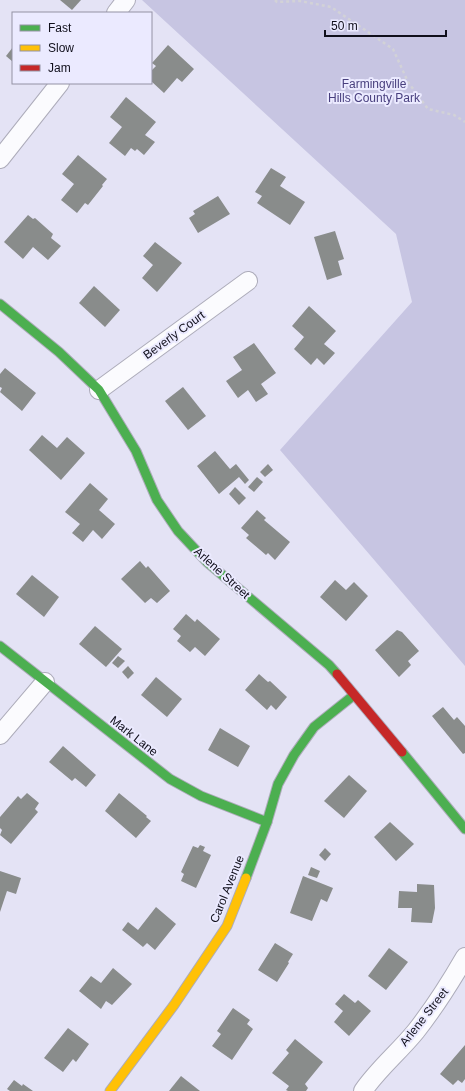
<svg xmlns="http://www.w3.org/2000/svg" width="465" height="1091" font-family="Arial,sans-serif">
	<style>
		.green { fill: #c7c5e2 }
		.building { fill: #898c8b }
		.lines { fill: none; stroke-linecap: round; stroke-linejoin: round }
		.street-casing { stroke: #adacba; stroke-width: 20 }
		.fast-casing { stroke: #adacba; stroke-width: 11 }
		.slow-casing { stroke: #adacba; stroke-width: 11 }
		.jam-casing { stroke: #adacba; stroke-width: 11 }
		.path { stroke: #d2d2d7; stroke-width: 2.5; stroke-dasharray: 3 3; stroke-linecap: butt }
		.street { stroke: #fbfbfe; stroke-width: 18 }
		.fast { stroke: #4caf50; stroke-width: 9 }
		.slow { stroke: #ffc107; stroke-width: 9 }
		.jam { stroke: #c62828; stroke-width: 9 }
		.labels { text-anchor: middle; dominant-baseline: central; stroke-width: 4; stroke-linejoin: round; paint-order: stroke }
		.park-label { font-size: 12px; fill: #483f7e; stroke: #ebeaff }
		.street-label { font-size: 12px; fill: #100f1b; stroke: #ebeaff }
	</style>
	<rect width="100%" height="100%" fill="#e4e3f5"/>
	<polygon class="green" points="142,0 465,0 465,666 280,450 412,302 396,234"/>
	<g class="building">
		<polygon points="60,0 81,0 72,10"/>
		<polygon points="168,45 194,69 182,82 177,78 164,93 151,81 151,71 156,66 152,63"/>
		<polygon points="13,47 13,62 6,56"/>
		<polygon points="126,97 156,122 145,135 155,142 144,155 137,149 135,151 131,148 125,156 109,143 122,127 110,117"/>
		<polygon points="78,155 107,179 102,185 103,186 88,205 85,203 77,213 61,200 74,184 62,174"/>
		<polygon points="271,168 286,177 280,186 305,202 290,225 257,203 262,196 255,192"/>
		<polygon points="218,196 230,214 198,233 189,218 195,214 193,211"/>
		<polygon points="28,215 33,219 35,218 53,234 51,238 61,246 48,260 33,247 23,259 4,242"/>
		<polygon points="335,231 344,259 338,261 342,275 327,280 314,237"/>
		<polygon points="155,242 182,263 157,292 142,278 153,265 143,256"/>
		<polygon points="94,286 120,310 105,327 79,303"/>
		<polygon points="309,306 336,331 324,344 335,353 324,365 317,358 311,365 294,349 304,337 292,326"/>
		<polygon points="254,343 276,373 261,384 268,394 256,402 248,390 238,398 226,381 242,370 233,357"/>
		<polygon points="5,368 36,393 22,411 0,392 2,388 0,387 0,374"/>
		<polygon points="183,387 206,416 188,430 165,401"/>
		<polygon points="42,435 57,448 67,437 85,453 61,480 29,450"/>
		<polygon points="215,451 230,469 236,464 249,480 245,484 239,477 219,494 197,466"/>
		<polygon points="268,464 273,470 265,477 260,472"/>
		<polygon points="257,477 263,482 254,492 248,487"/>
		<polygon points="90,483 108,499 99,510 115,524 102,539 93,530 83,542 72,533 80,524 65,512"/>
		<polygon points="235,487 246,498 239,505 229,494"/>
		<polygon points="257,510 266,518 264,520 290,542 275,560 268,553 266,555 246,538 249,535 241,528"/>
		<polygon points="140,561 146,568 148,566 170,591 157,603 151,598 145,603 121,579"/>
		<polygon points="32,575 59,597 44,617 16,594"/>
		<polygon points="335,580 346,590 354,582 368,596 346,621 320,597"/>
		<polygon points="186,614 195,622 197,619 220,639 205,656 195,647 190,652 177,641 181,636 173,629"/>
		<polygon points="95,626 122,649 106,667 79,644"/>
		<polygon points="397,630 402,632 419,651 408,661 411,665 399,677 375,650"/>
		<polygon points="118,656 125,661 118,668 112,663"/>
		<polygon points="128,666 134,673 128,679 122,672"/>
		<polygon points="259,674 268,682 270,681 287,697 276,710 271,705 267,710 245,690"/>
		<polygon points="156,677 182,699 167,717 141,695"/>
		<polygon points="443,707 454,720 457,717 465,726 465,753 463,754 432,716"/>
		<polygon points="220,728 250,746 238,767 208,750"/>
		<polygon points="63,746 96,775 86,787 75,778 72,781 49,762"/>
		<polygon points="349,775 367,791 344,818 324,801"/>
		<polygon points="27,793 39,803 35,809 38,812 11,844 0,835 2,830 0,828 0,817 18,796 21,799"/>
		<polygon points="119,793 147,816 146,817 151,821 136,838 105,811"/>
		<polygon points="390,822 414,844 396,861 374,837"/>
		<polygon points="200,845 205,847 203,851 211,855 196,888 181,881 184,874 181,872 193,846 198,848"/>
		<polygon points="325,848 331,854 325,861 319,855"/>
		<polygon points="311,867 320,871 317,878 308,875"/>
		<polygon points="0,871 21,878 16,894 7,891 0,912"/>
		<polygon points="303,876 333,888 327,902 321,899 312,921 290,913"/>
		<polygon points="417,884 434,885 435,908 432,923 411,922 412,908 398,908 399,891 417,892"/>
		<polygon points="156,907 176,924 155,950 147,943 143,947 122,930 128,922 138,930"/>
		<polygon points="275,943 293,954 288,962 289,963 277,982 258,970"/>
		<polygon points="389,948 408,962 386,990 368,976"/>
		<polygon points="113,968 132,984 112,1005 106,1001 101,1009 79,991 91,976 101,983"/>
		<polygon points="344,994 355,1003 358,1000 371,1011 349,1036 334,1022 343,1011 335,1004"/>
		<polygon points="233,1008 250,1020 247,1024 253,1029 232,1060 212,1046 221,1034 217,1031"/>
		<polygon points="68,1028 89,1044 76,1062 73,1059 63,1072 44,1058"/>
		<polygon points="295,1039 323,1062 305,1084 308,1088 306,1091 288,1091 286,1090 289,1086 272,1073 289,1053 286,1050"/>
		<polygon points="465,1045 465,1079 462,1083 458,1080 453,1085 440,1074"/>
		<polygon points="181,1076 200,1091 169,1091"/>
		<polygon points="14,1080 22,1086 23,1084 33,1091 10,1091 7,1089"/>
	</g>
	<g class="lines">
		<g class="street-casing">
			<g id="street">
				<polyline points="116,13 126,0"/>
				<polyline points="0,159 60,83"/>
				<polyline points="99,390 248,281"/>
				<polyline points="0,735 45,682"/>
				<path d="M363,1091C378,1069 399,1052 416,1031C434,1008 450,983 465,957"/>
			</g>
		</g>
		<g class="fast-casing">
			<g id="fast">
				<polyline points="0,304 59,352 99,390 136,451 157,500 178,531 207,562 329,665 337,674"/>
				<polyline points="0,646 170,779 201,796 267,822"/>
				<polyline points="402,752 465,829"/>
				<polyline points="246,878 267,822 278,784 294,755 314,727 354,695"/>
			</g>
		</g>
		<g class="slow-casing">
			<polyline id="slow" points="110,1091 174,1005 227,926 246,878"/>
		</g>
		<g class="jam-casing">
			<polyline id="jam" points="337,674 402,752"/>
		</g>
		<polyline class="path" points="275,0 277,2 300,1 331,7 393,49 408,82 428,109 454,115 465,122"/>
		<use href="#street" class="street"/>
		<use href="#fast" class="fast"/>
		<use href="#slow" class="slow"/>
		<use href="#jam" class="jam"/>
	</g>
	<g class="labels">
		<g class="park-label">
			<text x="374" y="84">Farmingville<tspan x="374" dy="14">Hills County Park</tspan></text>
		</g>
		<g class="street-label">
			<text transform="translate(174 335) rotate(-36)">Beverly Court</text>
			<text transform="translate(222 573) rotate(42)">Arlene Street</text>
			<text transform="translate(134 736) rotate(38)">Mark Lane</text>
			<text transform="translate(227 889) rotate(-68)">Carol Avenue</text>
			<text transform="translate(424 1017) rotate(-52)">Arlene Street</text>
		</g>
	</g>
	<rect x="12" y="12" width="140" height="72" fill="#ebeaff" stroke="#9392a4"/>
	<rect x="20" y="25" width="20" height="6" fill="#4caf50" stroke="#9392a4"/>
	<text x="48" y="32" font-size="12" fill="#100f1b">Fast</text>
	<rect x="20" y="45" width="20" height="6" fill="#ffc107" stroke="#9392a4"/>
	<text x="48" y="52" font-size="12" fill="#100f1b">Slow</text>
	<rect x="20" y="65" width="20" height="6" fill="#c62828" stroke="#9392a4"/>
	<text x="48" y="72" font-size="12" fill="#100f1b">Jam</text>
	<path d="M325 30v6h121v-6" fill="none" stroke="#100f1b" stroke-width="2"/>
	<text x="331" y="30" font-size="12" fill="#100f1b" stroke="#ebeaff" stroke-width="3" paint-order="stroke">50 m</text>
</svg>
